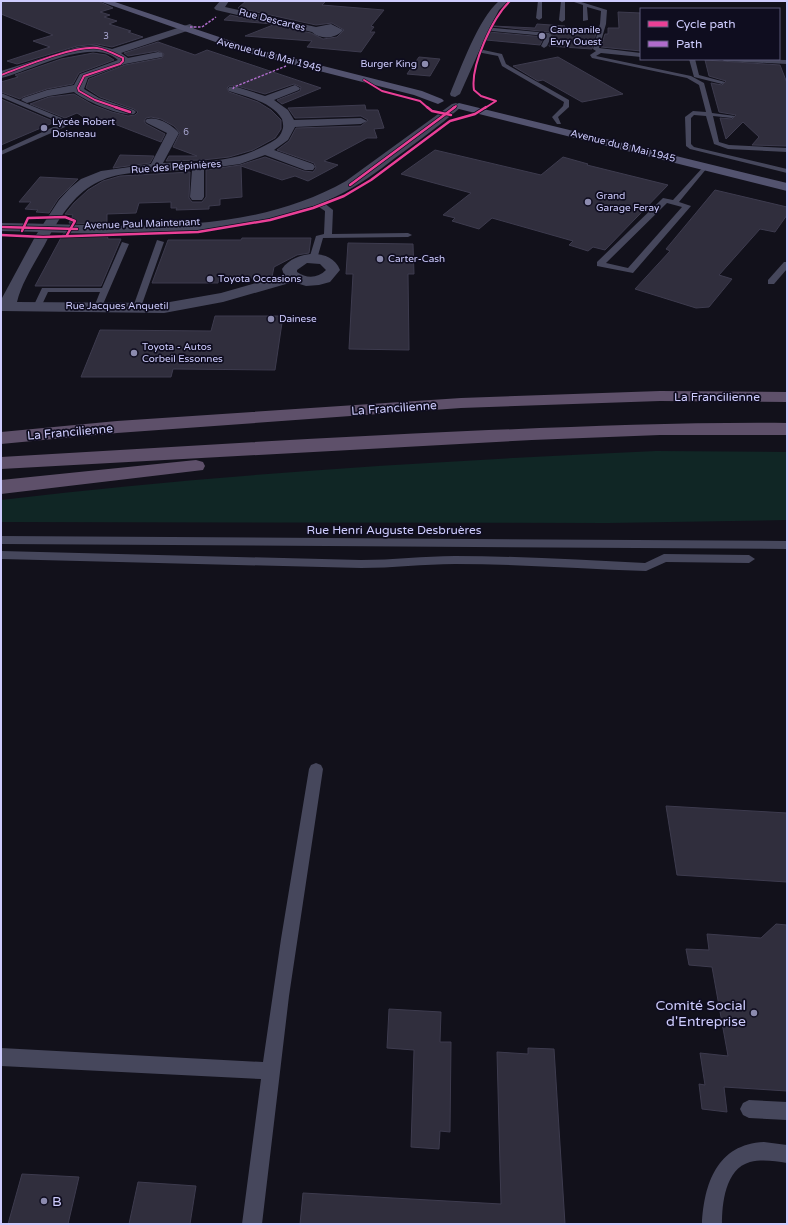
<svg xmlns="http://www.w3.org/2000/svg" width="788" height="1225" font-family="'Varela Round',sans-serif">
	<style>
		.green { fill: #102625 }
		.building { fill: #302e3d; stroke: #3d3b4e }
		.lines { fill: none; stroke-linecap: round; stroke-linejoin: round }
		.service { fill: #46475c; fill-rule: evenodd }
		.minor { fill: #46475c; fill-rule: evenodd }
		.tertiary { fill: #46475c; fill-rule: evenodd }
		.secondary { fill: #53536f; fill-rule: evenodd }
		.trunk { fill: #5e506a; fill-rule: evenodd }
		.quiet { stroke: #b06ccc; stroke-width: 1.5; stroke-dasharray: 2.5 1.5; stroke-linecap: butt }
		.cycleway-far1-casing { stroke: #0f0d1f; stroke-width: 3 }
		.cycleway-casing { stroke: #0f0d1f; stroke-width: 4 }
		.cycleway-far1 { stroke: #ea4096; stroke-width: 2 }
		.cycleway { stroke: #ea4096; stroke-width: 2.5 }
		.poi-dot { fill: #8c8baf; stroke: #0f0d1f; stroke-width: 1.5 }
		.labels { text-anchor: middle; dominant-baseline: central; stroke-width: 3.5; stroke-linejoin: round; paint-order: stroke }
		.far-number-label { font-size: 9px; fill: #a6a4ce }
		.far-street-label { font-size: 10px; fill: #ceccfe; stroke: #0f0d1f }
		.far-poi-label { font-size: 10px; fill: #ceccfe; stroke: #0f0d1f; text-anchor: start }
		.street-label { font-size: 12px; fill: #ceccfe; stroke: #0f0d1f }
		.near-poi-label { font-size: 14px; fill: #ceccfe; stroke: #0f0d1f; text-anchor: end }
	</style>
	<rect width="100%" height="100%" fill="#12111b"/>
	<path class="green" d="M656,451L787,452V520L608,523L1,522V500C219,474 437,461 656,451Z"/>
	<g class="building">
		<polygon points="1,1 98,1 113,8 100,12 110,15 104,17 117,21 109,24 131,31 128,32 143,37 112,47 97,44 77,46 17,64 7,61 50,47 33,41 53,35 1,14"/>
		<polygon points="246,1 326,1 322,5 384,10 371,26 374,27 370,32 375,32 361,52 307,47 312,41 245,36 273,25 311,33 323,39 337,37 344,30 332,23 316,25 238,8"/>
		<polygon points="618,12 641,13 641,51 601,47 605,34 608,34 608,28 619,28"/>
		<polygon points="230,15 273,24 224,20"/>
		<polygon points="537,24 565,26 564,30 596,33 592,49 549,46 553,35 549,32 492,26 535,28"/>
		<polygon points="489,32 544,37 540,45 486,40"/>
		<polygon points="158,42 195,55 207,50 321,88 282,104 277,100 300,91 301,87 294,84 265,94 237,86 229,86 227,88 229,92 258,102 271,110 281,120 281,129 275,138 253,150 229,157 203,160 166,161 169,156 197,156 173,147 180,133 174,126 161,119 151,117 146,118 144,121 146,124 165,134 161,142 99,118 95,120 87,117 85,118 77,113 65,118 30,104 49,97 74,94 93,105 112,112 128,116 135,115 138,112 134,109 100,97 86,88 89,79 125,65 162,58 164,54 158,51 128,56 124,53"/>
		<polygon points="93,53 106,55 114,60 79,73 73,84 47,89 23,97 20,99 1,92 1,82 18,77 15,75 61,59"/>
		<polygon points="419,57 440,59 430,76 407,74"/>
		<polygon points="558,57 623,94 582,102 543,80 538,81 513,66"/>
		<polygon points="705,60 780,65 787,83 787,146 752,145 759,137 743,122 726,139 720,118 732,119 736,115 719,112 711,83 722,85 726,81 709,76"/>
		<polygon points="1,99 55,122 1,145"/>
		<polygon points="365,105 366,110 378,110 384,128 374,129 377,138 367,138 324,161 338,165 308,181 295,176 282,180 241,166 242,197 220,199 220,205 209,206 209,209 176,210 177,208 171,208 171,202 139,203 136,213 107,214 107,224 69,223 73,215 65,214 74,203 88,190 103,181 120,176 190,172 189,198 192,202 202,202 206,197 206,170 240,165 265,157 304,171 313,172 316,168 314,163 277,150 289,141 296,128 361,126 368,120 361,116 295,118 288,108"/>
		<polygon points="435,150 541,175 563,157 588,164 587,165 668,185 605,250 593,247 588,251 569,245 573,241 492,218 479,229 452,221 455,218 443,215 471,193 401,174"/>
		<polygon points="120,155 154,156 150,163 113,168"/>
		<polygon points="40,177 78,179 58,199 49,213 36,212 38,210 25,209 31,202 19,202"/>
		<polygon points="715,190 787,207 787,215 775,232 760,229 719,275 732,279 709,307 696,308 635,289 670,251 666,249"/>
		<polygon points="63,234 107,235 108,239 121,239 101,286 35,286"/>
		<polygon points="242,238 311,238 309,253 297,255 274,267 272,277 268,278 219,278 218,283 152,283 168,240 241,240"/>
		<polygon points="348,243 413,244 414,274 408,274 409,350 349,349 353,274 346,274"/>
		<polygon points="215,316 283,316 275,370 173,369 171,377 81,377 100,330 211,331"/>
		<polygon points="666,806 787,813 787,882 677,875"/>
		<polygon points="776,924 787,925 787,1091 724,1087 727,1112 702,1109 699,1084 705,1085 700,1053 728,1056 712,967 689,965 686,949 709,950 707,934 761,938"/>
		<polygon points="389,1009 441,1012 440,1042 451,1042 450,1132 440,1131 439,1149 411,1147 414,1050 387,1048"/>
		<polygon points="528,1048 554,1049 565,1224 300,1224 303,1193 501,1204 497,1052 528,1054"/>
		<polygon points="22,1174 79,1177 68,1224 8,1224"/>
		<polygon points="138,1182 196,1186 190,1224 129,1224"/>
	</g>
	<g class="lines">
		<g class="service">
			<polygon points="538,1 542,1 542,18 539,20 536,18"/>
			<polygon points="561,1 565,1 565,20 562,22 559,20"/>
			<polygon points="571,1 578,1 607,10 606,24 599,48 641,53 641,57 601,53 596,56 691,76 704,83 712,113 735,116 732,118 713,116 719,142 729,145 787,148 787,152 728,149 714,144 706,116 694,115 691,118 691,144 694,147 787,169 787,173 690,149 686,146 685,117 693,111 706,112 699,85 687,78 592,58 590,55 596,51 593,49 600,24 601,11 587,7 588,20 583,21 583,5"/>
			<polygon points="484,27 549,33 552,35 547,46 544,48 541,46 546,36 482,30"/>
			<polygon points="474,48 502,54 506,64 569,100 569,107 558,117 561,124 557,124 552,117 563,106 564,102 502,66 498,56 472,51"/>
			<polygon points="689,59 695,59 699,75 725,82 722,84 694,77"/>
			<polygon points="721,59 787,60 787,64 724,61"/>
			<polygon points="1,93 64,119 68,123 65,127 1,155 1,151 62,123 1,97"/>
			<path d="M705,165L708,167L707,168L679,202L691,206L633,273L597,266V262L663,198L673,200ZM667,203L682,207L628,268L606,263Z"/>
			<polygon points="313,199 319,199 333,210 332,234 408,233 412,235 408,237 323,238 317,259 310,261 309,259 316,236 324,234 325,211 313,203"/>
			<polygon points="157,240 164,242 141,307 137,310 134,309 133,307"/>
			<polygon points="122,242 129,244 101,309 98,310 94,307 100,292 48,292 40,309 34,309 33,307 42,288 102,288"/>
			<polygon points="784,262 787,262 787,269 774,284 768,284 768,280"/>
			<polygon points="1,536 787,541 787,549 1,544"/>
			<path d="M1,551L361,560C393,560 424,556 455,556C518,556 582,560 645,563L664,554L749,555L755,559L749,563L666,562L646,571C583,569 518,564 455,564C423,564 393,568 361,568L1,559Z"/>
			<polygon points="316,763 321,765 323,769 289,996 262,1224 242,1224 261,1079 1,1066 1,1048 263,1062 281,939 309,769 311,765"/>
			<polygon points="749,1100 787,1102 787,1120 749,1118 743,1115 740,1109 743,1103"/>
			<path d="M764,1142L787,1145V1163C775,1161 762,1159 750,1162C725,1169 722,1204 722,1224H702C704,1184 717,1144 764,1142Z"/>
		</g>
		<g class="minor">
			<path d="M220,1H229L225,7L316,27L331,24L343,30C336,39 320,40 312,32L216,10L214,8Z"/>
			<path d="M190,24L195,27L193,29L121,53L128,58L158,52L162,53L163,55L162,57L125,64L88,78L84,89L99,98L134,110L136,112L134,114C122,117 83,100 74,92L49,96L27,103L21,100L23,98L47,90L74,85L80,74L118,60C92,36 31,71 1,78V71L77,47L97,45L112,49Z"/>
			<path d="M295,85L300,88L299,90L274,100L288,110L294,120L361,118L367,121L361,124L295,127L288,140L274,150L313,164L315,167L313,170H305L265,155L240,164L204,169V197L202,200H192L190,197L192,170C110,173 85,168 44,246C35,262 21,284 17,302L164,303L221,293L284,275L282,269C294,251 331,247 340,270L330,282L319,285L306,286L293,282L223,302L164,313L1,311L2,298L36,235L59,200L70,188L81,179L101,171L151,164L167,133L147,123L145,121L147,119C157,116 173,125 179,133L163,163C199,162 234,163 266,145C272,142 280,138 282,131C284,127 283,123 282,119C272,102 247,97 229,91L228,89L229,87H237L265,96ZM307,263L320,264L326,270C318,278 307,279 297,272V270Z"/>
		</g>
		<g class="tertiary">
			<path d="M499,1H508L499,10L489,29L460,94L455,97L451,96L450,94C461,68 478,19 499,1Z"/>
			<path d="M456,103L462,106L460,108C439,126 417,142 395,158C377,172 358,186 337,196C233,246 113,233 1,231V223C115,224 242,240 346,181L452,104Z"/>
		</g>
		<g class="secondary">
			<polygon points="99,1 112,1 252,48 422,91 442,99 444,101 438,104 414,95 244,52"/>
			<polygon points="459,103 787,183 787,191 455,108 453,106"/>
		</g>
		<g class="trunk">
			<polygon points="660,391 787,392 787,402 660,401 461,408 117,433 1,444 1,432 117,421 461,398"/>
			<path d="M787,423V435H660L532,440L1,469V457C156,448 312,438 467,431C574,427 680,422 787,423Z"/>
			<polygon points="196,460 203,462 205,466 203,470 1,494 1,480"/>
		</g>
		<g class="quiet">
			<polyline points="190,27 202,27 216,17"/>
			<polyline points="233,89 234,87 286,66"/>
		</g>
		<g class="cycleway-far1-casing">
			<g id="cycleway-far1">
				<path d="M1,75C25,66 72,46 97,48C106,49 115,54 123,58V61L120,64L84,76L78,88L79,91L95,100L118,108"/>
				<polyline points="364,80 382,91 420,101 428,108"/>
				<polyline points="453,108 456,106"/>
				<path d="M485,108L496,101L481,96L474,90C470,66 493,17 510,1"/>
			</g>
		</g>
		<g class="cycleway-casing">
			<g id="cycleway">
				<polyline points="115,107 130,112"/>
				<polyline points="427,107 432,111 451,115"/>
				<polyline points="350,185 455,107"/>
				<polyline points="1,227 77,229"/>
				<polyline points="22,231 28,218 65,217 75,221 67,235"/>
				<polyline points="1,235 43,237 198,232 270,220 313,208 344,196 371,180 450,121 475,114 486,107"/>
			</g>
		</g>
		<use href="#cycleway-far1" class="cycleway-far1"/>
		<use href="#cycleway" class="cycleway"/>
	</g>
	<g class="poi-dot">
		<circle cx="542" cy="36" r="4"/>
		<circle cx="425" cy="64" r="4"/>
		<circle cx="44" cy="128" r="4"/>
		<circle cx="588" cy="202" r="4"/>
		<circle cx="380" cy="259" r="4"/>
		<circle cx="210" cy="279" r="4"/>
		<circle cx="271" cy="319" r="4"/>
		<circle cx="134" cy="353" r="4"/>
		<circle cx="754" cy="1013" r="4"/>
		<circle cx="44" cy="1201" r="4"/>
	</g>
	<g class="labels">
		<g class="far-number-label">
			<text x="106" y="36">3</text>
			<text x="186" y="132">6</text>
		</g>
		<g class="far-street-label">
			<text transform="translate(272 20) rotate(14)">Rue Descartes</text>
			<text transform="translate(269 55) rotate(15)">Avenue du 8 Mai 1945</text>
			<text transform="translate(623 146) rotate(14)">Avenue du 8 Mai 1945</text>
			<text transform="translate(176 167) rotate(-4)">Rue des Pépinières</text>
			<text transform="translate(142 224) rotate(-2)">Avenue Paul Maintenant</text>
			<text x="117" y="306">Rue Jacques Anquetil</text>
		</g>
		<g class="far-poi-label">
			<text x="550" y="30">Campanile<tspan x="550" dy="12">Evry Ouest</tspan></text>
			<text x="417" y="64" text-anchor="end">Burger King</text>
			<text x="52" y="122">Lycée Robert<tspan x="52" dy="12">Doisneau</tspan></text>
			<text x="596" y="196">Grand<tspan x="596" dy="12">Garage Feray</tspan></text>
			<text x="388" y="259">Carter-Cash</text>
			<text x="218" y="279">Toyota Occasions</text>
			<text x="279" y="319">Dainese</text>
			<text x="142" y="347">Toyota - Autos<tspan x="142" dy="12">Corbeil Essonnes</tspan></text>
		</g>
		<g class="street-label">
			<text x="717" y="397">La Francilienne</text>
			<text transform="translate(394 408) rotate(-4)">La Francilienne</text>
			<text transform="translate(70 432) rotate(-5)">La Francilienne</text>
			<text x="394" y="530">Rue Henri Auguste Desbruères</text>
		</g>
		<g class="near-poi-label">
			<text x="746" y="1005">Comité Social<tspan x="746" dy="16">d'Entreprise</tspan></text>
			<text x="52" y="1201" text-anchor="start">B</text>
		</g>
	</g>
	<rect width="788" height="1225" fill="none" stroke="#ceccfe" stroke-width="4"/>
	<rect x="640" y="8" width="140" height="52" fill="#0f0d1f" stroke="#5b5978"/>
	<rect x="648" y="21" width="20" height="6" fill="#ea4096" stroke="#5b5978"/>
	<text x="676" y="28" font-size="12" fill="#ceccfe">Cycle path</text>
	<rect x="648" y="41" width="20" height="6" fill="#b06ccc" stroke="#5b5978"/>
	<text x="676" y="48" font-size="12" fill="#ceccfe">Path</text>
</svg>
